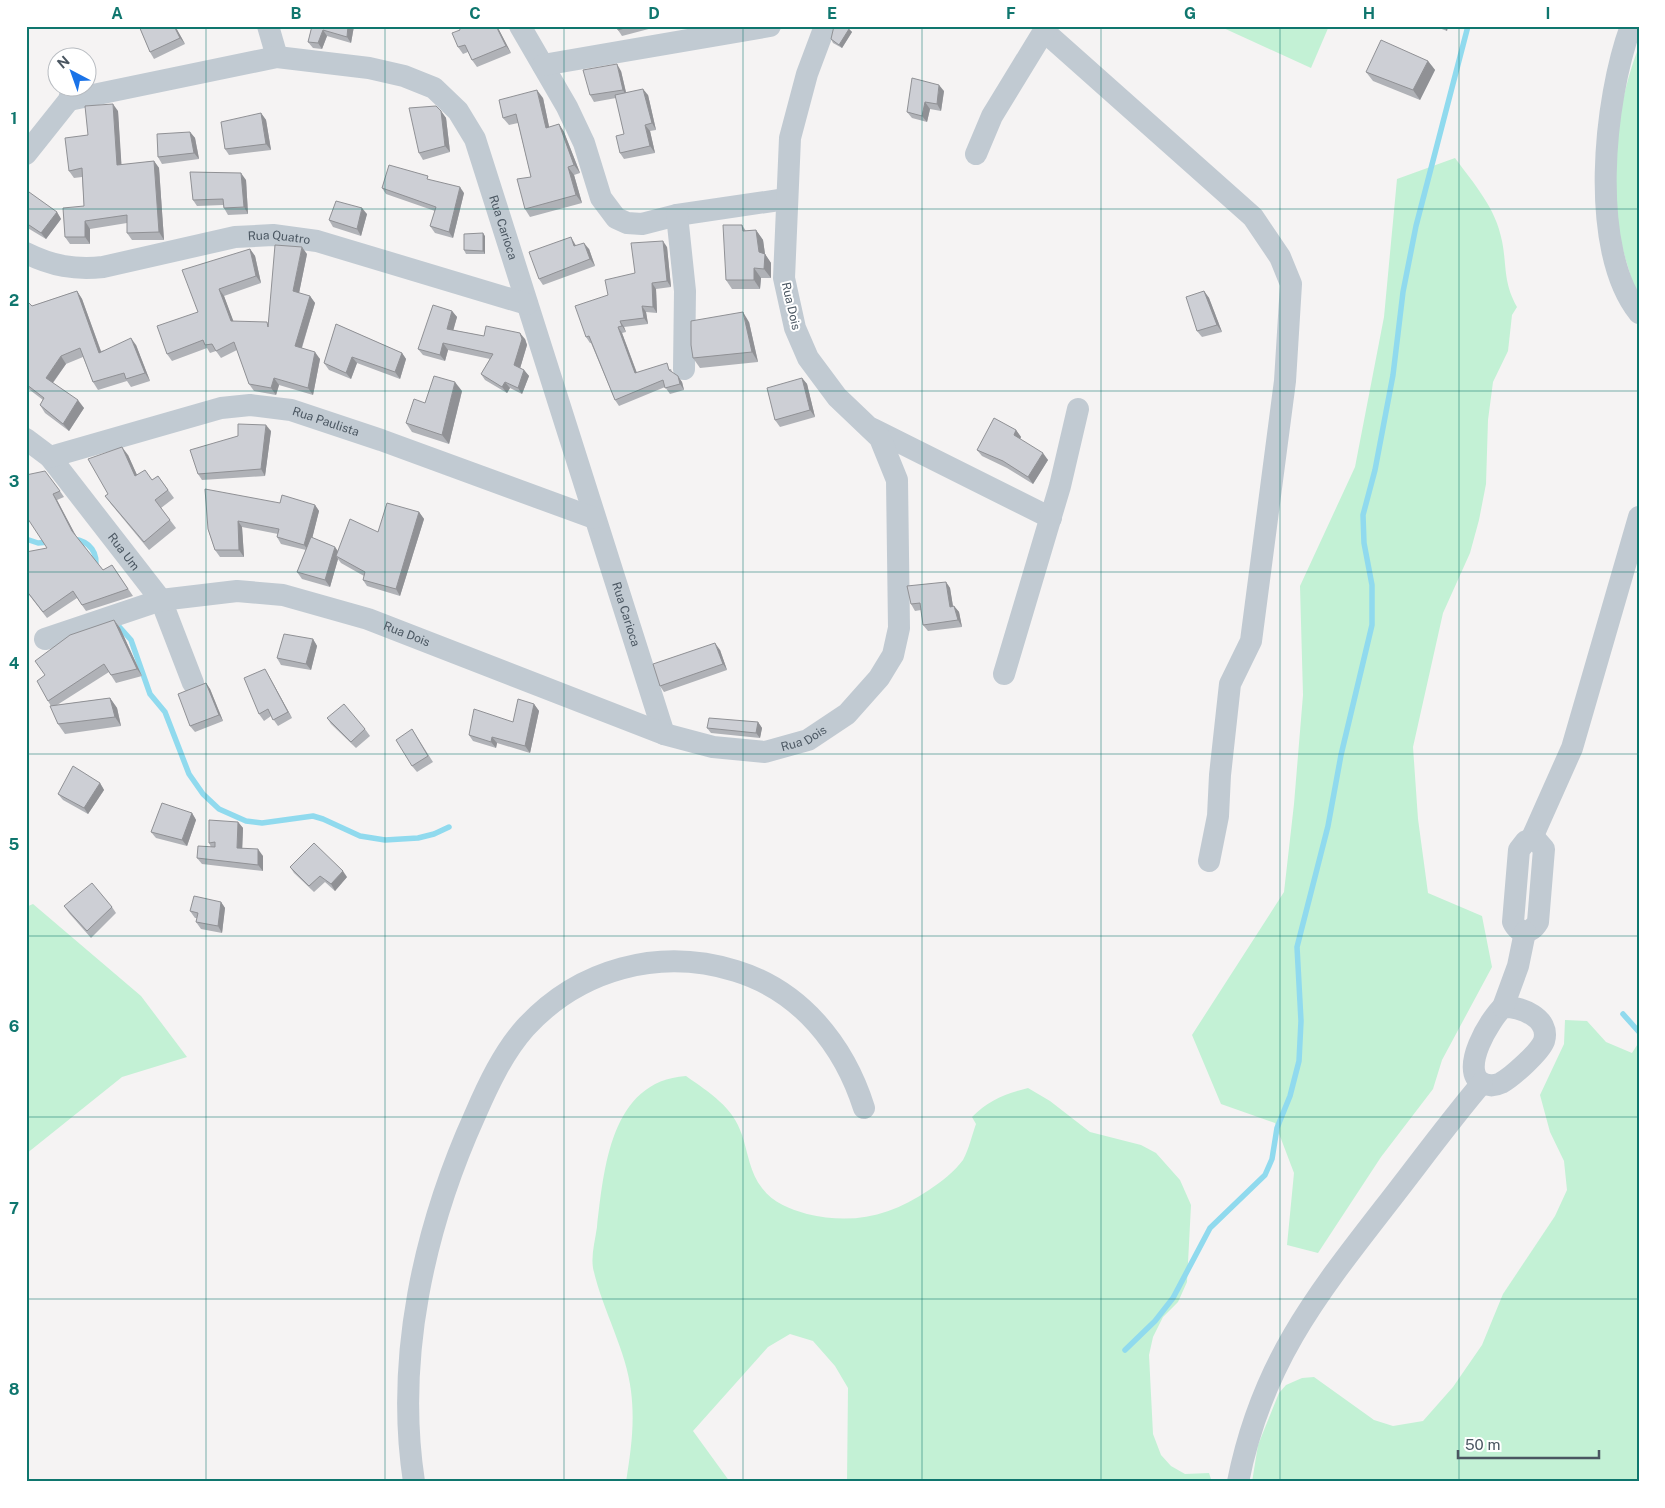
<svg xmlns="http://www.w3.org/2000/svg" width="1665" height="1508" font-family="'Public Sans',sans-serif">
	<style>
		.green { fill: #c3f1d5 }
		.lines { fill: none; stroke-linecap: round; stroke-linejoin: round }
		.stream { stroke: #90daee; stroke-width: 5.5 }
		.street { stroke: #c1cad2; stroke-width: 22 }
		.wall { fill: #b0b2b7 }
		.shaded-wall { fill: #909195 }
		.building { fill: #cdcfd5; stroke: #909195 }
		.grid { fill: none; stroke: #0f766e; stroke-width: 1; stroke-opacity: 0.55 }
		.labels { text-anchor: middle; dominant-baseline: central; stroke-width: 4; stroke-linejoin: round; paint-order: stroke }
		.street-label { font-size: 12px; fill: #4a5661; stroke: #fff }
		.neatline { fill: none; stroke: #0f766e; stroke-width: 2 }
		.grid-label { font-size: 16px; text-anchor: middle; font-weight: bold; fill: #0f766e }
	</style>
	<rect width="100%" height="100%" fill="#f5f3f3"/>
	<g class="green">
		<polygon points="1219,26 1329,26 1311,68"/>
		<path d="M1639,46V295C1633,288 1631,276 1628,267C1605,197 1613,114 1639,46Z"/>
		<path d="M1455,158C1474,184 1496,208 1502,241C1507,266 1503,282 1517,307L1512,315L1508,351L1493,382L1488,420L1486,484L1479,520L1470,553L1443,613L1413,747L1418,819L1428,893L1482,916L1492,967L1442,1060L1433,1089L1381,1157L1318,1253L1287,1245L1294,1173L1275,1123L1221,1104L1192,1035L1284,892L1294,804L1303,695L1300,586L1355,467L1384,317L1397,179Z"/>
		<polygon points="33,904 141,996 187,1057 122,1077 26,1154 26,907"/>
		<polygon points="1565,1020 1587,1021 1606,1042 1632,1053 1639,1042 1639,1482 1252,1482 1258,1445 1279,1393 1286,1385 1302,1378 1314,1377 1374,1420 1393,1426 1423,1421 1453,1387 1482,1345 1503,1294 1555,1216 1567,1190 1564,1161 1550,1132 1540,1095 1564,1044"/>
		<path d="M686,1076C710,1093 733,1107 742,1135C748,1153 750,1173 762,1188C773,1203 790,1209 807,1214C853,1225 891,1216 929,1190C941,1182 955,1171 963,1160C969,1149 972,1135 976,1124L972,1117C989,1100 1005,1094 1028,1088L1050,1101L1090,1132L1141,1145L1156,1153L1180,1180L1191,1205L1187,1282L1178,1302L1163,1317L1153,1337L1149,1355L1153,1434L1161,1455L1171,1466L1185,1474L1209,1473L1212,1482H847L848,1388L835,1366L813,1341L790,1334L768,1347L693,1431L730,1482H626C631,1450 635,1423 631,1391C627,1352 602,1309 593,1268C591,1255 595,1241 597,1227C604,1170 610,1081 686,1076Z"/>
	</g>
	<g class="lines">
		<g class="stream">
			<polyline points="26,539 38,543 49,542"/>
			<path d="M73,539C90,541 99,553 95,570"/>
			<polyline points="115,622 131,640 150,694 165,712 189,774 203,794 219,809 246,821 262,823 313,816 323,819 360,836 385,840 418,838 434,834 449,827"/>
			<polyline points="1623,1014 1639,1032"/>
			<polyline points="1125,1350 1155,1321 1173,1298 1210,1228 1265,1175 1272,1159 1277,1128 1290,1096 1299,1061 1301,1021 1297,947 1328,826 1341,755 1372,625 1372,585 1364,543 1363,515 1375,470 1393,375 1403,292 1416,226 1468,26"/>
		</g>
		<g class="street">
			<polyline points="268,26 277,57"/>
			<polyline points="520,26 567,107 584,143 601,198 616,218 627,223 642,224 677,215 786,199"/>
			<path d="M1631,26C1604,99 1588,249 1639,313"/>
			<polyline points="1045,32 1253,217 1280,257 1291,284 1285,381 1251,641 1230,684 1220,775 1218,816 1209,861"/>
			<polyline points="543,65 770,26"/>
			<path id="s1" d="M69,100L277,57L369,68L404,76L434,88L458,111L475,139L664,734"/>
			<polyline points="26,154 69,100 72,88"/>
			<polyline points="976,154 992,116 1047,26"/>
			<polyline points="677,215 685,291 684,369"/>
			<path id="s2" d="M26,253C52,266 75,270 103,267L235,237L273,235L317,241L527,304"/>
			<polyline points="873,429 1051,518"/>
			<path id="s3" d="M26,439L50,457L161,600L193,683"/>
			<path id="s4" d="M50,457L221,408L250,405L291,410L381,440L594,518"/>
			<path id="s5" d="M45,639L161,600L237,591L283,595L368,619L664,734L713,747L765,752L808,740L847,714L879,678L893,655L899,628L897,480L880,438L837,397L808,358L795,328L784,278L790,138L807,74L825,26"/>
			<polyline points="1004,674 1060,486 1078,409"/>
			<polyline points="1531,840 1572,748 1639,517"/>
			<path d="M1531,840L1537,841L1544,849L1538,922C1531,934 1519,935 1513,922L1519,850L1526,841Z"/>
			<path d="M1503,1007C1520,1006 1551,1018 1544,1041C1540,1052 1512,1077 1501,1083C1495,1086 1488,1086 1482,1083C1459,1070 1490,1019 1503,1007Z"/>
			<polyline points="1503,1007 1518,966 1525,932"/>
			<path d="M414,1482C395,1358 424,1228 475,1115C488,1085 503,1053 525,1028C579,969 659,947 736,971C801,991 844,1045 864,1108"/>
			<path d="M1238,1482C1261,1366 1314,1298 1384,1208C1417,1166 1448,1123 1482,1083"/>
		</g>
	</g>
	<g class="wall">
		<polygon points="139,26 175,26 185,44 154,59 150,52"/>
		<polygon points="312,26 354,26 351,43 327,36 322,49 313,48 308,42"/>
		<polygon points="497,26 511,53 477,67 472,60 468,52 463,54 458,47 460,30"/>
		<polygon points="617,26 660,26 622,36 618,30"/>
		<polygon points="1434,26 1448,26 1447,31"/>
		<polygon points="849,29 852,32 842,48 833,43 831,39"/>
		<polygon points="1428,61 1435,70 1420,100 1373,81 1366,72"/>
		<polygon points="621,71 626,92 648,95 656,130 650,131 655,153 624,159 620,153 624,134 616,98 594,102 590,95"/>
		<polygon points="944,91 941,111 930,109 927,122 912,118 907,112"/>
		<polygon points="543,98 549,127 559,124 564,132 580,173 574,175 582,203 530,217 525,209 531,177 518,123 509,125 503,118"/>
		<polygon points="118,111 121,165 154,161 159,168 164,240 132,240 127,233 127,223 90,229 90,244 70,244 65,237 84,206 82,177 74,178 69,171 88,135"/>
		<polygon points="441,111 446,118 450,152 423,160 419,153"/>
		<polygon points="261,113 266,120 271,150 229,155 225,149"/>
		<polygon points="190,132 195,138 199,159 162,164 158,157"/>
		<polygon points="246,180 248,214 228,215 224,208 223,205 197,206 193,200"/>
		<polygon points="382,188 464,193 453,238 435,233 430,226 435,211 386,194"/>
		<polygon points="26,195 57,212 61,219 46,239 26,227"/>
		<polygon points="367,214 361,236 333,227 329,220"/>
		<polygon points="742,225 746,231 756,230 763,240 765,254 771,263 771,278 761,278 760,289 732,289 726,280"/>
		<polygon points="485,236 485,254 466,254 464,250"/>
		<polygon points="575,244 576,246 589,249 595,266 543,285 539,279"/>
		<polygon points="667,247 671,287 656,289 657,313 646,312 648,324 624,327 626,332 622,333 637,373 671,369 672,372 682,382 684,390 670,394 665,387 619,406 615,400 591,343 590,343 586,337 608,295"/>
		<polygon points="250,249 255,256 261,283 224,296 233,321 268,324 307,254 299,293 310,296 315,303 302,348 320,359 313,395 279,385 276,395 254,391 249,384 237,350 221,358 216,351 210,353 207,348 172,361 167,354 198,312"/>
		<polygon points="77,291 82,299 101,351 136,345 150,381 131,387 127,381 98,390 93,382 83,357 66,364 53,383 84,408 69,431 45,413 40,405 43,400 26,387 26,300 32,306"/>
		<polygon points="1204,291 1209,298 1222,332 1202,337 1197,331"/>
		<polygon points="452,311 457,317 453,330 484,336 525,339 527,345 520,368 524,370 529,376 522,394 510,388 507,393 485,380 481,374 490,359 448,350 445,361 423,355 418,349"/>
		<polygon points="749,322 758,362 700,368 693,358"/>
		<polygon points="336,324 402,353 406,359 400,379 357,363 351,379 329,370 324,363"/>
		<polygon points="802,378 807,384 815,417 780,427 775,420"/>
		<polygon points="462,391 449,444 412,432 406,423"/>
		<polygon points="1016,430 1021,437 1020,439 1048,460 1033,484 1007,468 982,456 977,450"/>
		<polygon points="271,431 265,476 202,480 198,474"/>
		<polygon points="128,455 137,475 152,480 158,476 174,498 161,508 176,528 149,550 111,504 105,496 108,494"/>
		<polygon points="26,475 60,491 64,497 57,500 76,536 103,570 112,565 133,596 86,611 77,598 47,618 26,591 47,548"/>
		<polygon points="280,503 315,505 319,511 312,538 338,552 419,512 424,519 400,596 367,586 363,580 364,576 341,563 338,559 330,587 302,579 297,572 306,550 281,544 277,537 278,534 242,527 244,557 220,557 215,550 208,529"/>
		<polygon points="946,582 950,588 953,606 954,606 959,612 962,627 928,631 923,625 921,610 915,611 911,604"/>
		<polygon points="114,620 120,628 142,676 116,683 109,672 57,705 110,698 117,708 121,726 65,734 58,724 51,706 48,701 45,675"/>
		<polygon points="313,639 317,646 311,670 281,665 277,658"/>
		<polygon points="720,650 727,670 664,692 660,686"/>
		<polygon points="269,676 292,718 278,726 271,716 264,721 259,714"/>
		<polygon points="206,683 210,689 223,721 195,732 190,726"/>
		<polygon points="534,704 539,711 530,753 497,743 496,748 473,741 469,735 513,722"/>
		<polygon points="327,718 365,729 370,736 356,748 331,724"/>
		<polygon points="758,722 762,728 760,738 711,733 707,728"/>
		<polygon points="412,729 433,762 417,772 412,766"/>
		<polygon points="100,783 104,790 88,814 63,800 58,794"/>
		<polygon points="192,813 196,820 187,846 156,838 151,832"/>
		<polygon points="238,822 243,828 242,848 263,856 263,871 202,864 197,858 211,847 209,843"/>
		<polygon points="290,867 347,877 335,891 325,882 314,892 294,873"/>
		<polygon points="221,902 225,908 222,933 201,929 196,922 197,918 195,918 190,911"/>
		<polygon points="64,906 112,907 116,913 91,938 69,913"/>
	</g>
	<g class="shaded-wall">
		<polygon points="174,26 175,26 185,44 180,38"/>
		<polygon points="348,26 354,26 351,43 347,37"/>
		<polygon points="496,26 497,26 511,53 506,46"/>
		<polygon points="1443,26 1448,26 1447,31"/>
		<polygon points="849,29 852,32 842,48 839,45"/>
		<polygon points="323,30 327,36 322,49 318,43"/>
		<polygon points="1428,61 1435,70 1420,100 1413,90"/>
		<polygon points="617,64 621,71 627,97 623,90"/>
		<polygon points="939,85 944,91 941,111 937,104"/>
		<polygon points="643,89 648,95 656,130 652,123"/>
		<polygon points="537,90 543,98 551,136 546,128"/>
		<polygon points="925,102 930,109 927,122 922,116"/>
		<polygon points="113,104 118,111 122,172 117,165"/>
		<polygon points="441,111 446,118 450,152 445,146"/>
		<polygon points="261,113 266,120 271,150 266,144"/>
		<polygon points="559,124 564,132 580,173 574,165"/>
		<polygon points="645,125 650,131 655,153 650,146"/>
		<polygon points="190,132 195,138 199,159 194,153"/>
		<polygon points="154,161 159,168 164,240 159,232"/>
		<polygon points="568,167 574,175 582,203 576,195"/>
		<polygon points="241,173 246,180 248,214 244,207"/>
		<polygon points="460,187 464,193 453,238 449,232"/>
		<polygon points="362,208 367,214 361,236 357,229"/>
		<polygon points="57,212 61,219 46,239 41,233"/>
		<polygon points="85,221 90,229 90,244 85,237"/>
		<polygon points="756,230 763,240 765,254 771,263 771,278 764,269 759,252"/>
		<polygon points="483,233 485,236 485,254 483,251"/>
		<polygon points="571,237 575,244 579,253 574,246"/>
		<polygon points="663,241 667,247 671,287 667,281"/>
		<polygon points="584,243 589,249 595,266 590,259"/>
		<polygon points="302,247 307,254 298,298 293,291"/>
		<polygon points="250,249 255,256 261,283 256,276"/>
		<polygon points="754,268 761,278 760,289 754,280"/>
		<polygon points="652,283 656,289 657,313 653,307"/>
		<polygon points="219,289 224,296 236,328 231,321"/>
		<polygon points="77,291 82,299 104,360 99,353"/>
		<polygon points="1204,291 1209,298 1222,332 1217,325"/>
		<polygon points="310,296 315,303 300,353 295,346"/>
		<polygon points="642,306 646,312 648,324 644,318"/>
		<polygon points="452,311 457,317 452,335 447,329"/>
		<polygon points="743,312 749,322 758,362 752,352"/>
		<polygon points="620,321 624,327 626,332 622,326"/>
		<polygon points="618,327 622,333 639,379 635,373"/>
		<polygon points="520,333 525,339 527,345 519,372 514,365"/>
		<polygon points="131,338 136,345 150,381 145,373"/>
		<polygon points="443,343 448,350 445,361 440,355"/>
		<polygon points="315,352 320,359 313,395 308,388"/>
		<polygon points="402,353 406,359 400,379 395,372"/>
		<polygon points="61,356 66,364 51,385 46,378"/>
		<polygon points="352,357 357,363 351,379 346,373"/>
		<polygon points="524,370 529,376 522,394 518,388"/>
		<polygon points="678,376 682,382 684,390 680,384"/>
		<polygon points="274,378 279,385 276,395 271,388"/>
		<polygon points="802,378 807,384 815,417 810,410"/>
		<polygon points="455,382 462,391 449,444 442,435"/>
		<polygon points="505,382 510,388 507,393 502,387"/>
		<polygon points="78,400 84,408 69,431 63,424"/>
		<polygon points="266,425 271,431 265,476 261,469"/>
		<polygon points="1016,430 1021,437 1019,441 1014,435"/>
		<polygon points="122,447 128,455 141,484 135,476"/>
		<polygon points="1043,453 1048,460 1033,484 1028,477"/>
		<polygon points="53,494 57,500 77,538 72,531"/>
		<polygon points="315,505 319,511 309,551 304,545"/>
		<polygon points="419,512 424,519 400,596 396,589"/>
		<polygon points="238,521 242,527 244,557 239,550"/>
		<polygon points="335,547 340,554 336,556 338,559 330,587 325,580"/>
		<polygon points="946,582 950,588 954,613 950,607"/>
		<polygon points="954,606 959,612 962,627 958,620"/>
		<polygon points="114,620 120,628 142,676 137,669"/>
		<polygon points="313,639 317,646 311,670 306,664"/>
		<polygon points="715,643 720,650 727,670 723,664"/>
		<polygon points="265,669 269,676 292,718 288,712"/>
		<polygon points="206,683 210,689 223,721 219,715"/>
		<polygon points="110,698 117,708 121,726 115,717"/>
		<polygon points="534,704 539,711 530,753 525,746"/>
		<polygon points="758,722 762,728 760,738 756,733"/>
		<polygon points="492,737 497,743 496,748 491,742"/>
		<polygon points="100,783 104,790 88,814 84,808"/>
		<polygon points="192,813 196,820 187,846 182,840"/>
		<polygon points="238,822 243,828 242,855 237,848"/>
		<polygon points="258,849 263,856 263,871 258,865"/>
		<polygon points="343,871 347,877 335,891 331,884"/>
		<polygon points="221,902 225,908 222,933 218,926"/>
	</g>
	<g class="building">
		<polygon points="139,26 174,26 180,38 150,52"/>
		<polygon points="312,26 348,26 347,37 323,30 318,43 308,42"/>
		<polygon points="459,26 496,26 506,46 472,60 465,45 458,47 452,33 460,30"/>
		<polygon points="617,26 631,26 618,30"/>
		<polygon points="834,26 845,26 849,29 839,45 831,39"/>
		<polygon points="1381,40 1428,61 1413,90 1366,72"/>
		<polygon points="617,64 623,90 590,95 583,70"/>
		<polygon points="912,78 939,85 937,104 925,102 922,116 907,112"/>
		<polygon points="643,89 652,123 645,125 650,146 620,153 616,136 624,134 615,95"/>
		<polygon points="537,90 546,128 559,124 574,165 568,167 576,195 525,209 517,179 531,177 516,114 503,118 499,100"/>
		<polygon points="113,104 117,165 154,161 159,232 127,233 127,215 85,221 85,237 65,237 63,208 84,206 82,168 69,171 65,138 88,135 85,106"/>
		<polygon points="436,106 441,111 445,146 419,153 409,108"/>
		<polygon points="261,113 266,144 225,149 221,122"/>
		<polygon points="190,132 194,153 158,157 157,134"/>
		<polygon points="389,165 428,176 427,179 460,187 449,232 430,226 436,207 382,188"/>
		<polygon points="190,172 241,173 244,207 224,208 223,199 193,200"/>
		<polygon points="29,192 57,212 41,233 26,223 26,195"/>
		<polygon points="336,201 362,208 357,229 329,220"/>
		<polygon points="723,225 742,225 743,231 756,230 759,252 765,254 764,269 754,268 754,280 726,280"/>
		<polygon points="483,233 483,251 464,250 464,234"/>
		<polygon points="571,237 574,246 584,243 590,259 539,279 529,252"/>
		<polygon points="663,241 667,281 652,283 653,307 642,306 644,318 620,321 622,326 618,327 635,373 667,363 669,370 678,376 680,384 665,388 663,380 615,400 589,336 586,337 575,306 608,295 605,280 635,273 631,243"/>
		<polygon points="275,245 302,247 293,291 310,296 295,346 315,352 308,388 274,378 271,388 249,384 234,342 216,351 212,344 205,345 203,340 167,354 157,326 198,312 182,270 250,249 256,276 219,289 231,321 267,322 268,327"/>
		<polygon points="77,291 99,353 131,338 145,373 126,379 124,373 93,382 80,348 61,356 46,378 78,400 63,424 40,405 44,398 26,384 26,300 32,306"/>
		<polygon points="1204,291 1217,325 1197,331 1186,297"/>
		<polygon points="433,305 452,311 447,329 484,336 486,326 520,333 522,339 514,365 524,370 518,388 505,382 502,387 481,374 493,354 443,343 440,355 418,349"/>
		<polygon points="743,312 752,352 693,358 691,345 691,321"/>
		<polygon points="336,324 402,353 395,372 352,357 346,373 324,363"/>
		<polygon points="434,376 455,382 442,435 406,423 414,399 425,403"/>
		<polygon points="802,378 810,410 775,420 767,388"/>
		<polygon points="994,418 1016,430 1014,435 1043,453 1028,477 1003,461 977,450"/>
		<polygon points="238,424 266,425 261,469 198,474 190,450 238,436"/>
		<polygon points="122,447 135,476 145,470 152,480 158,476 168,490 155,500 170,520 144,542 105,496 108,494 88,459"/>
		<polygon points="45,471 60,491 53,494 72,531 103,570 112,565 128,589 82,605 73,591 43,612 26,590 26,552 47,548 26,516 26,475"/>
		<polygon points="205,489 280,503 282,495 315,505 304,545 277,537 279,529 238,521 239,550 215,550 208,529"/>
		<polygon points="387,503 419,512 396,589 363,580 365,572 336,556 350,519 378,532"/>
		<polygon points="311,537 335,547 325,580 297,572"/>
		<polygon points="946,582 950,607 954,606 958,620 923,625 920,603 911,604 907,586"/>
		<polygon points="114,620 137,669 111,675 104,664 48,701 37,681 45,675 35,661 70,635"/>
		<polygon points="284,634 313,639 306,664 277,658"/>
		<polygon points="715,643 723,664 660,686 653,664"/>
		<polygon points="265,669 288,712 273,720 268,709 259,714 244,678"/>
		<polygon points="206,683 219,715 190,726 178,694"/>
		<polygon points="110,698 115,717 58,724 50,706"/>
		<polygon points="518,699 534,704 525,746 492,737 491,742 469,735 474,709 513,722"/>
		<polygon points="344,704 365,729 351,742 327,718"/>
		<polygon points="709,718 758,722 756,733 707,728"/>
		<polygon points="412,729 428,756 412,766 396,740"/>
		<polygon points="73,766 100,783 84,808 58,794"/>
		<polygon points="162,803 192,813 182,840 151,832"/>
		<polygon points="209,820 238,822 237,848 258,849 258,865 197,858 198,846 215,847 215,842 209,843"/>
		<polygon points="314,843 343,871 331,884 320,876 309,886 290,867"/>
		<polygon points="92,883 112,907 87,931 64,906"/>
		<polygon points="194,896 221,902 218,926 196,922 198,913 190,911"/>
	</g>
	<path class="grid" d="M206,26V1482M385,26V1482M564,26V1482M743,26V1482M922,26V1482M1101,26V1482M1280,26V1482M1459,26V1482M26,209H1639M26,391H1639M26,572H1639M26,754H1639M26,936H1639M26,1117H1639M26,1299H1639"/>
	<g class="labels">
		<g class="street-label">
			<text stroke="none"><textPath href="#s1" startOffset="532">Rua Carioca</textPath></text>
			<text stroke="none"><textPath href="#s2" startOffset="259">Rua Quatro</textPath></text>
			<text transform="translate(791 306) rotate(77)">Rua Dois</text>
			<text stroke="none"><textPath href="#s4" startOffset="285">Rua Paulista</textPath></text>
			<text stroke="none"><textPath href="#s3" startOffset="150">Rua Um</textPath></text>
			<text stroke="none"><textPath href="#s1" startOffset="938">Rua Carioca</textPath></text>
			<text stroke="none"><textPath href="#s5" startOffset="375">Rua Dois</textPath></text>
			<text stroke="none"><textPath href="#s5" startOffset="795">Rua Dois</textPath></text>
		</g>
	</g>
	<rect width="1665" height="1508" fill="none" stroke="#ffffff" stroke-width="55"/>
	<g transform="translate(72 72) rotate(319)"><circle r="24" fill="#ffffff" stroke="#b7bbc0"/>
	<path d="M0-4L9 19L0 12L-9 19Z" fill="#1a73e8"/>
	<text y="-8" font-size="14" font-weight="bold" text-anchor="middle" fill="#4a5661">N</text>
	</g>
	<path d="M1458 1450v8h141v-8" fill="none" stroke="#4a5661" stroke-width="2.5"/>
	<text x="1465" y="1450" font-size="15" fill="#4a5661" stroke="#ffffff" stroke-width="4" paint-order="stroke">50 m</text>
	<rect x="28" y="28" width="1610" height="1452" class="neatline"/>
	<g class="grid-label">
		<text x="117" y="19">A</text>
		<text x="296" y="19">B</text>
		<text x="475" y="19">C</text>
		<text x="654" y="19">D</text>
		<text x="832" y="19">E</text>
		<text x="1011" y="19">F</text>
		<text x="1190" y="19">G</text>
		<text x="1369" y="19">H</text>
		<text x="1548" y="19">I</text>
		<text x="14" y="124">1</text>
		<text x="14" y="306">2</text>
		<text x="14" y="487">3</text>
		<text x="14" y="669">4</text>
		<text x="14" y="850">5</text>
		<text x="14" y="1032">6</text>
		<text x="14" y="1214">7</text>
		<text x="14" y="1395">8</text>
	</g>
</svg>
